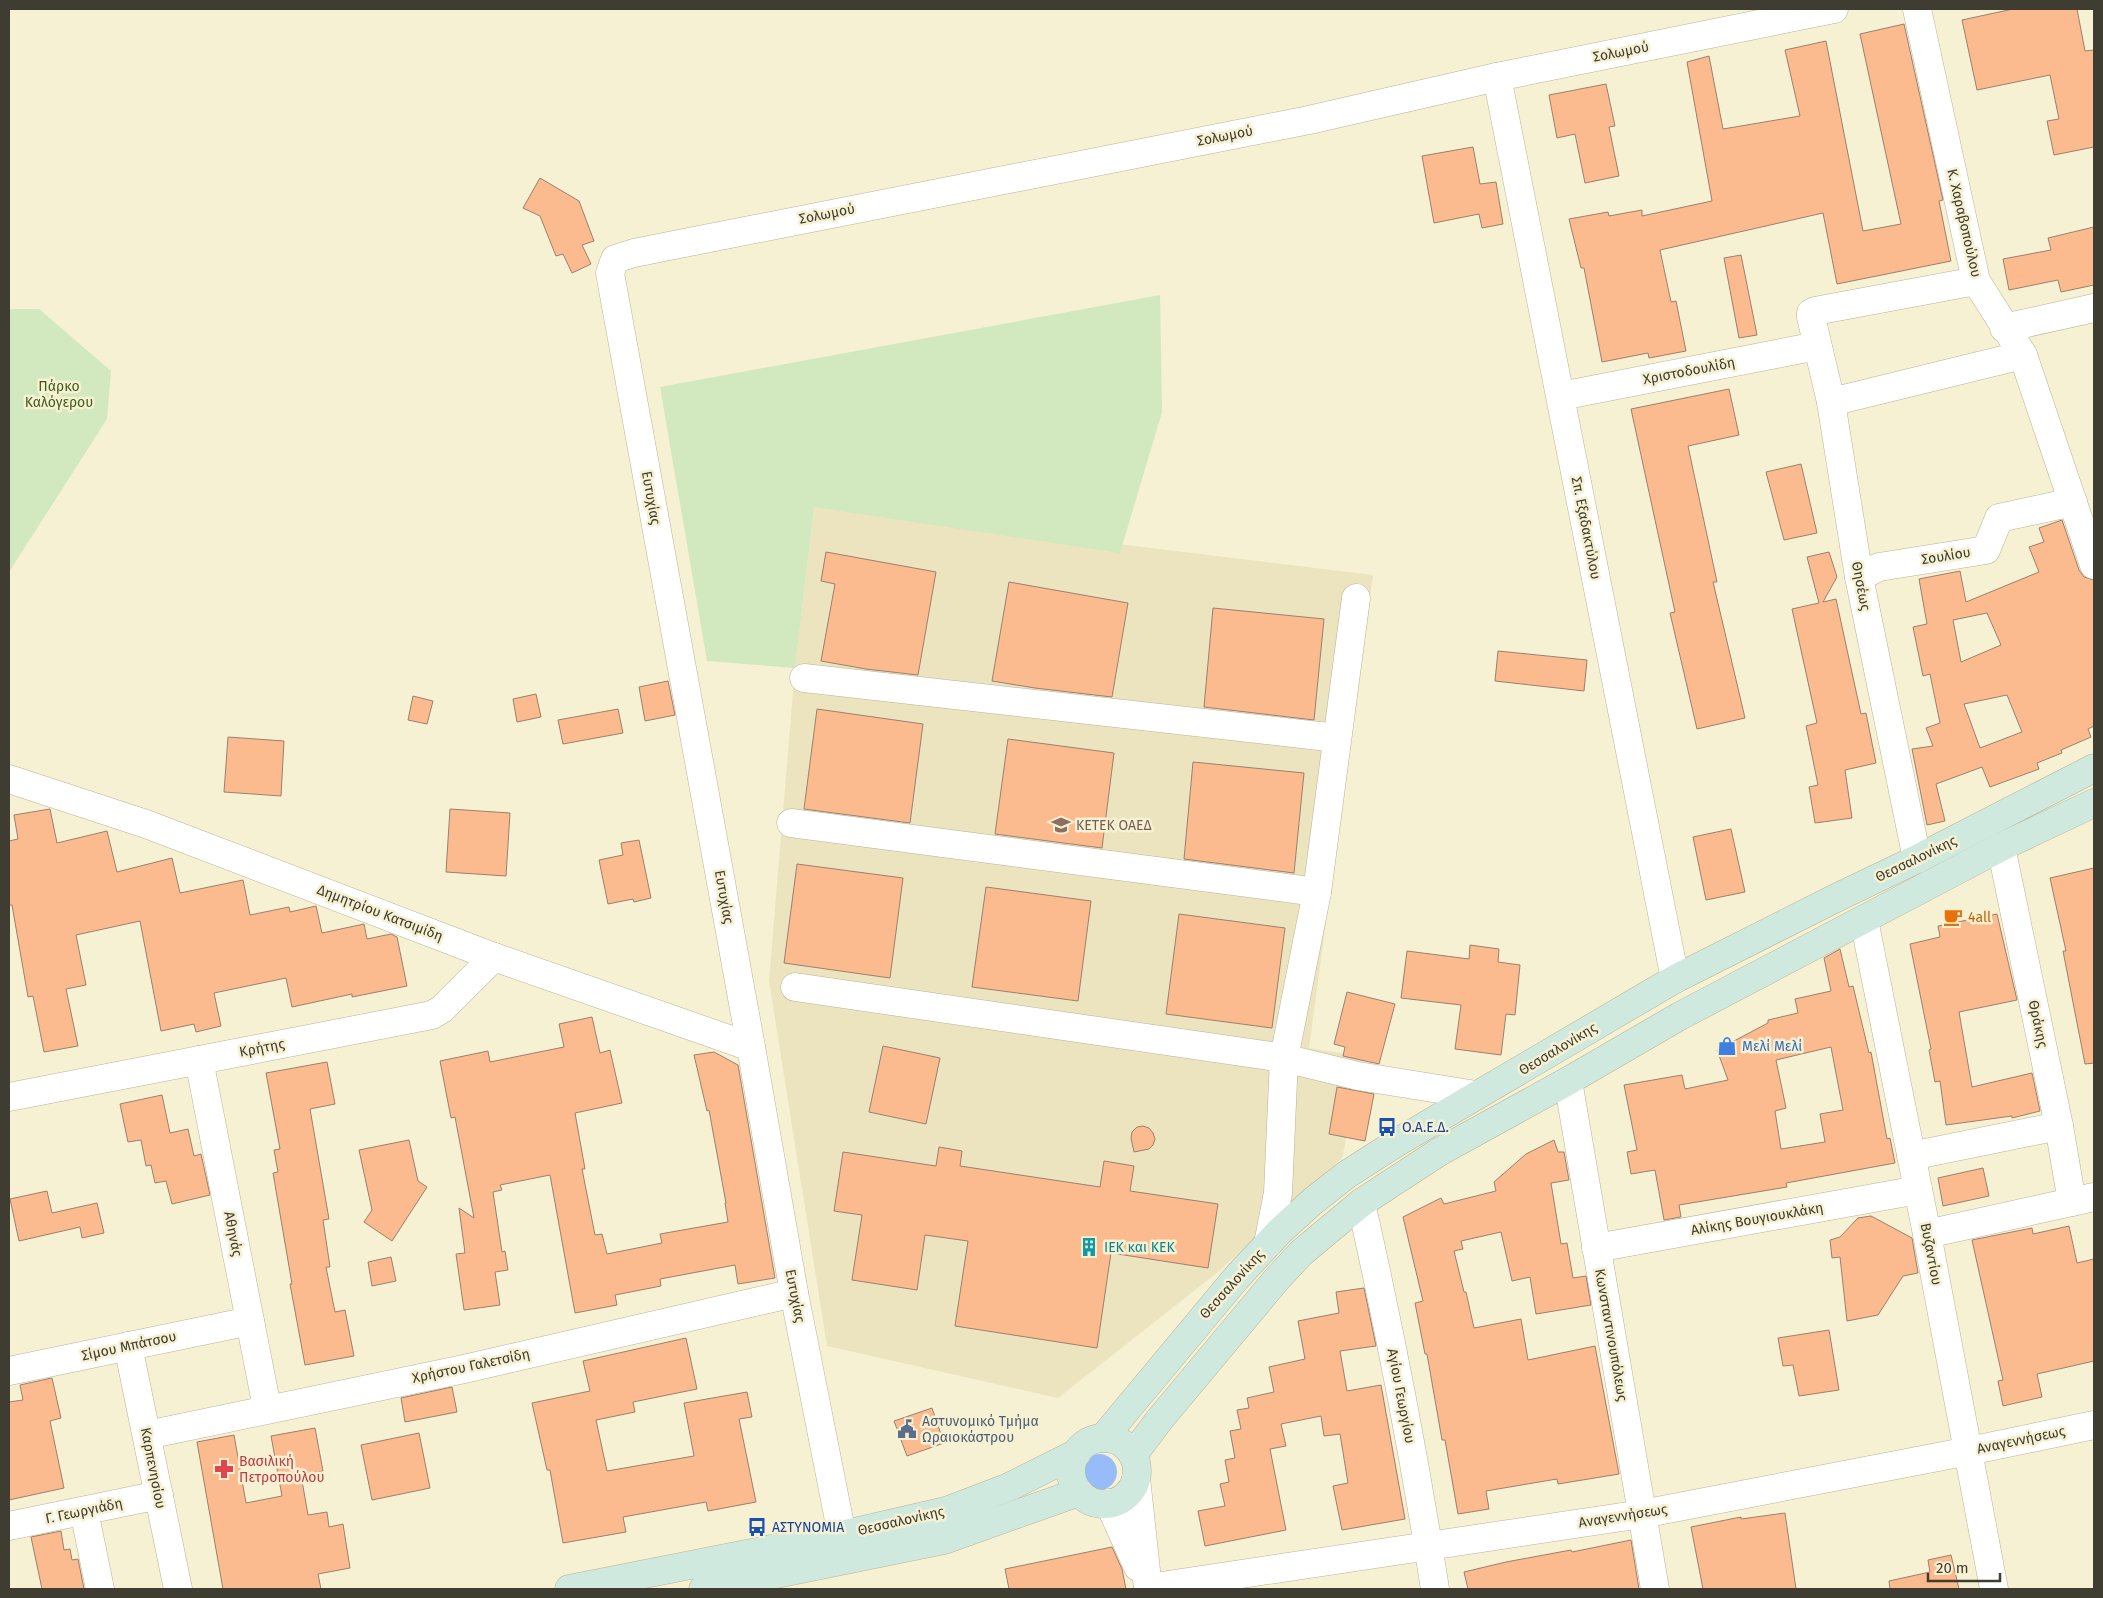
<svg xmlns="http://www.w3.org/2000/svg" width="2103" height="1598" font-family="'Fira Sans',sans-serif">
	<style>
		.built { fill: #ece4bf }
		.green { fill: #d2e8bf }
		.water { fill: #98bcf9 }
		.building { fill: #fcbb8e; stroke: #99806f; fill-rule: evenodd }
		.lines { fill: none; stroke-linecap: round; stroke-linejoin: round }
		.minor-casing { stroke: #b9b396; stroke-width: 29 }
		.tertiary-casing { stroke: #b9b396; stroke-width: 29 }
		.secondary-casing { stroke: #b9b396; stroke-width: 29 }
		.minor { stroke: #fff; stroke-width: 28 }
		.tertiary { stroke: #fff; stroke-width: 28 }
		.secondary { stroke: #d0e9de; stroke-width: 28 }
		.labels { text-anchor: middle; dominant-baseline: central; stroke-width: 5; stroke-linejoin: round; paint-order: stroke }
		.street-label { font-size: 14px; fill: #3f3d31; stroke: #f7f1d3 }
		.park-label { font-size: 14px; fill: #3e5d1a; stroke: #f7f1d3 }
		.education-label { font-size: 14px; fill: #785e54; stroke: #f7f1d3; text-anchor: start }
		.food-label { font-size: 14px; fill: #c56008; stroke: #f7f1d3; text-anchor: start }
		.shop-label { font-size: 14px; fill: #366cbe; stroke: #f7f1d3; text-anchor: start }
		.transit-label { font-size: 14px; fill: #164399; stroke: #f7f1d3; text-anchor: start }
		.culture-label { font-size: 14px; fill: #0d838f; stroke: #f7f1d3; text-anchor: start }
		.service-label { font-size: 14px; fill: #4e5e75; stroke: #f7f1d3; text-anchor: start }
		.health-label { font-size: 14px; fill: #be3a42; stroke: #f7f1d3; text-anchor: start }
	</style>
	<rect width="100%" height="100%" fill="#f7f1d3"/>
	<polygon class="built" points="814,507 1373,575 1309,1048 1364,1057 1342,1158 1218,1272 1058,1398 827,1346 769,981 795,668"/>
	<g class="green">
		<polygon points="1160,295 1162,412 1120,553 814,507 795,668 707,661 660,387"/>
		<polygon points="9,309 39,309 111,371 107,419 9,572"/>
	</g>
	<circle class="water" cx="1099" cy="1472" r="18"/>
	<g class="building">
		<polygon points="2013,9 2077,9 2085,51 2094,50 2094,147 2054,155 2047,121 2059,119 2050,75 1977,90 1962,20"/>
		<polygon points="1904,24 1943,200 1939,201 1951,261 1837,284 1823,213 1660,250 1671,302 1676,301 1686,351 1649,358 1648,353 1602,362 1584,268 1581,268 1569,219 1608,212 1609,216 1642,210 1642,216 1712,201 1687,62 1709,56 1723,129 1800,116 1785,50 1826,41 1863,231 1901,224 1860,34"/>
		<polygon points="1606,84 1615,126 1609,127 1619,176 1585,183 1575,134 1557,138 1549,95"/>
		<polygon points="1473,147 1480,184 1496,182 1503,224 1482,228 1479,214 1434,223 1422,156"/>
		<polygon points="540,178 579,201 594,241 582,245 591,264 572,273 563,254 556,256 540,216 523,208"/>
		<polygon points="2094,227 2094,285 2061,292 2058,280 2009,290 2003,259 2051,250 2048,238"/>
		<polygon points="1741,255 1757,335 1739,338 1724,258"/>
		<polygon points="1729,389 1739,435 1688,446 1717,582 1713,582 1745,718 1697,729 1670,613 1675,612 1631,409"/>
		<polygon points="1801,464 1817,533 1784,540 1766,472"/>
		<path d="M2062,520L2079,570L2084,577L2094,580V726L2088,729L2091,737L2061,750L2062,753L2037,763L2039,769L1990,787L1982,767L1936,784L1945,821L1927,825L1912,749L1933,746L1926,728L1940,723L1930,674L1923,676L1913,627L1927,624L1919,579L1960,571L1966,602L2039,572L2029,547L2044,542L2039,528ZM1987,613L2001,645L1961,662L1953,620ZM2007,695L2022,732L1980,748L1964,704Z"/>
		<polygon points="826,552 936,572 918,675 866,669 821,661 835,584 821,581"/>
		<polygon points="1829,552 1837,577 1823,602 1836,599 1861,714 1866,713 1876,763 1845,770 1852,818 1815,823 1809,787 1818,785 1806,726 1817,723 1792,609 1819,603 1807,557"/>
		<polygon points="1009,582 1128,603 1112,697 1035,688 992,681"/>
		<polygon points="1213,608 1324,619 1314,720 1204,707"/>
		<polygon points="1498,651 1587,660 1584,691 1495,681"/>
		<polygon points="668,681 675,715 645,721 639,687"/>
		<polygon points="536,694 541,717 517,722 513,699"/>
		<polygon points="413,696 433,701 427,724 408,720"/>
		<polygon points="618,709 623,733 563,744 558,720"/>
		<polygon points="817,709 923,724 910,823 804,809"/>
		<polygon points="228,737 284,741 281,796 224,792"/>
		<polygon points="1008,739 1114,753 1102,848 995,834"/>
		<polygon points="1193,762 1304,773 1294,873 1184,859"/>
		<polygon points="50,809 57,843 107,831 117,872 172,858 180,893 243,880 250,915 289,907 290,912 316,906 322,933 364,924 367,939 391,934 397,937 407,986 352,997 352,994 292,1007 286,978 214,993 221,1026 196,1032 194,1024 161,1031 140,921 76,935 86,985 66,989 78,1046 44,1052 33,996 28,997 12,905 9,905 9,841 18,839 14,815"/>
		<polygon points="450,809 510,813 506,876 446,872"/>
		<polygon points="1731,829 1745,892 1706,900 1693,837"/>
		<polygon points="639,840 651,898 634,902 633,899 608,904 599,860 623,855 621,843"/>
		<polygon points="797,864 903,878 890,978 784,963"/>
		<polygon points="2094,868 2094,1063 2085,1064 2063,951 2066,951 2050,878"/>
		<polygon points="986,887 1091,901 1078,1001 972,987"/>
		<polygon points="1179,914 1285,928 1272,1028 1166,1014"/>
		<polygon points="1997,914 2017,1000 1959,1012 1972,1087 2032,1073 2040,1111 2012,1118 2012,1116 1946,1125 1940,1081 1935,1082 1929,1050 1931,1049 1910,944 1940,937 1938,926"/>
		<polygon points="1470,945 1499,949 1498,962 1520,965 1515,1015 1506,1014 1501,1055 1455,1049 1461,1005 1401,998 1407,951 1469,959"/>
		<path d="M1840,949L1849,987L1853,986L1869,1053L1871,1052L1887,1139L1890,1138L1895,1163L1786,1183L1787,1187L1679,1205L1681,1217L1664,1220L1655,1170L1631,1174L1627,1152L1637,1150L1624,1085L1682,1075L1685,1089L1728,1080L1717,1050L1768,1023V1020L1798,1013L1795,999L1831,991L1824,958ZM1831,1047L1843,1110L1820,1114L1825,1142L1781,1149L1775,1111L1786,1108L1776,1060Z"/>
		<polygon points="1347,992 1395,1004 1379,1064 1343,1056 1345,1047 1334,1044"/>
		<polygon points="592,1017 600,1053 610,1050 622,1103 575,1113 585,1169 582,1169 595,1235 602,1234 607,1254 662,1243 660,1234 728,1222 725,1203 726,1203 709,1110 707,1111 694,1055 714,1052 738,1065 775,1278 738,1284 735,1265 660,1279 661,1286 615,1295 617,1305 575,1313 550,1175 500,1185 502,1190 493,1192 502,1252 505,1251 508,1270 495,1272 500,1305 464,1310 456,1254 465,1253 459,1208 474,1218 455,1117 451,1118 440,1061 488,1051 490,1062 564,1047 559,1024"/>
		<polygon points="883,1046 940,1058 926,1124 869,1112"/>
		<polygon points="327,1062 335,1104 310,1109 329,1219 323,1220 330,1267 326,1267 335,1312 345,1310 354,1356 305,1365 290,1284 292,1284 273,1173 278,1172 274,1150 280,1149 266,1073"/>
		<polygon points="1337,1087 1374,1094 1365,1141 1329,1134"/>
		<polygon points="162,1095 170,1133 188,1129 194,1156 201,1154 210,1195 172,1204 166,1181 155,1183 151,1165 146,1166 141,1140 128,1142 120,1104"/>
		<polygon points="1143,1126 1149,1128 1153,1133 1155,1139 1153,1145 1149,1149 1134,1152 1131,1138 1132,1132 1137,1127"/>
		<polygon points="409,1140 418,1181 427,1187 392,1241 364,1222 372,1210 359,1150"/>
		<polygon points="1554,1140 1558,1152 1564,1152 1569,1180 1551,1183 1561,1244 1567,1243 1573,1278 1586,1276 1591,1305 1536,1314 1530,1277 1512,1281 1501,1232 1461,1241 1463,1249 1454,1251 1464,1292 1466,1292 1474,1328 1521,1319 1528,1360 1595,1346 1619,1474 1558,1484 1557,1479 1486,1491 1489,1509 1458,1514 1445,1440 1442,1440 1427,1354 1425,1354 1415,1303 1423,1301 1403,1217 1441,1198 1444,1204 1496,1191 1494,1182 1526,1154"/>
		<polygon points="939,1147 962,1151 960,1166 1100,1187 1104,1161 1134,1166 1130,1191 1218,1204 1208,1268 1111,1253 1097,1348 955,1326 968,1241 925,1235 917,1290 852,1280 862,1215 834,1211 843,1152 936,1166"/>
		<polygon points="1983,1168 1989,1196 1943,1206 1938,1178"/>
		<polygon points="47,1191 52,1213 97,1203 104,1233 82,1238 80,1227 19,1241 10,1199"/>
		<polygon points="1871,1216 1912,1238 1918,1273 1903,1276 1878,1315 1847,1321 1840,1257 1832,1258 1830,1240 1840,1237 1858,1218"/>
		<polygon points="2069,1226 2077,1263 2094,1259 2094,1361 2037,1374 2042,1397 2003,1406 1998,1381 2003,1380 1972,1240 2032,1228 2033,1234"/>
		<polygon points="391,1257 396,1281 372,1286 368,1262"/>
		<polygon points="1364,1288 1376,1346 1340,1351 1347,1391 1381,1385 1405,1519 1342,1530 1333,1486 1348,1483 1340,1434 1324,1436 1321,1416 1281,1424 1286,1446 1270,1449 1286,1530 1205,1546 1198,1511 1225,1506 1220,1484 1229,1482 1225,1460 1235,1458 1230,1431 1241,1429 1237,1410 1249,1408 1247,1398 1274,1392 1269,1367 1305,1359 1298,1321 1339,1313 1336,1292"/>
		<polygon points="1829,1330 1839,1390 1799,1396 1793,1365 1783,1366 1778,1338"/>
		<polygon points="686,1338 697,1389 633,1402 635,1412 596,1420 607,1471 694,1456 684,1403 747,1392 752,1417 739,1419 756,1502 708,1511 706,1502 623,1517 626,1532 563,1543 550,1470 547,1470 532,1403 590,1391 583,1361"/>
		<polygon points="52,1378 61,1418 50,1421 64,1488 9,1500 9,1402 23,1400 20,1385"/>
		<polygon points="452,1387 457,1412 405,1422 401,1398"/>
		<polygon points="932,1408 944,1443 907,1456 894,1421"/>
		<polygon points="315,1428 323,1471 301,1475 308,1515 327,1512 329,1527 343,1524 350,1568 318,1574 321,1589 223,1589 197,1442 234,1435 246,1503 282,1496 271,1436"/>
		<polygon points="419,1433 430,1488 372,1500 361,1445"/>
		<polygon points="1785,1513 1796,1589 1703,1589 1691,1527 1741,1517 1741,1519"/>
		<polygon points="61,1531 64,1550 70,1549 72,1560 78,1559 84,1589 42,1589 31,1537"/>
		<polygon points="1631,1540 1639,1589 1468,1589 1464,1572 1506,1562 1571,1550 1572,1552"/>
		<polygon points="1112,1547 1122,1569 1126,1589 1009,1589 1005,1569"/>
		<polygon points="1951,1555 1959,1589 1890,1589 1889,1581 1930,1572 1928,1560"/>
	</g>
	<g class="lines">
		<g class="minor-casing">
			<g id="minor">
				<polyline points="1917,9 1976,281 2023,355 2094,565"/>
				<polyline points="1497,77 1675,979"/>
				<polyline points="2004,328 2094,308"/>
				<polyline points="1561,396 1817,346"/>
				<polyline points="1831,402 2023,355"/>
				<polyline points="1859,577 1879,567 1986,550 1999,518 2073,502"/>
				<polyline points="804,678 1337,738"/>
				<polyline points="791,823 1317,892"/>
				<polyline points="2001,847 2059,1126 2072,1202"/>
				<polyline points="1917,859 1859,577 1831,402 1811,317 1811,313 1815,311 1976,281"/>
				<polyline points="1864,920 1927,1234 1994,1589"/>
				<polyline points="795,987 1284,1058 1358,1076 1476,1095"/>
				<polyline points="751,1047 610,273 615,259 634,253 674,245 1309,120 1497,77 1834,9"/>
				<polyline points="199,1060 267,1408"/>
				<polyline points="1568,1081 1655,1589"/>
				<polyline points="9,1097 432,1015 442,1009 494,957"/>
				<polyline points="1911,1156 2059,1126"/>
				<path d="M1361,1203C1390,1331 1415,1460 1435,1589"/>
				<polyline points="1927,1234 2094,1197"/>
				<polyline points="1268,1244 1278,1193 1284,1058 1317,892 1356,598"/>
				<polyline points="1596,1248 1918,1190"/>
				<polyline points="128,1346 178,1589"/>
				<polyline points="9,1371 250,1321"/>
				<polyline points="147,1435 464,1369 794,1293"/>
				<polyline points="84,1511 100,1589"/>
				<polyline points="9,1526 159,1495"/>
				<polyline points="1148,1588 1642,1514 1969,1451 2094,1425"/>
			</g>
		</g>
		<g class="tertiary-casing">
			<g id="tertiary">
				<polyline points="9,779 146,824 494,957 751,1047 794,1293 842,1535"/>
				<polyline points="1136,1478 1148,1589"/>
				<polyline points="1109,1503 1138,1567"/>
			</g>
		</g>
		<g class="secondary-casing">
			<g id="secondary">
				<polyline points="1103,1438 1237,1277 1280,1231 1313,1201 1346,1175 1396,1143 1675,979 1838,897 1917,859 2094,768"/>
				<circle cx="1104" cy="1471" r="33"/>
				<polyline points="1133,1455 1160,1419 1276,1280 1301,1253 1361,1203 1439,1152 1568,1081 1680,1016 2001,847 2094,803"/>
				<polyline points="569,1589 842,1535 946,1511 1009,1487 1077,1453"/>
				<polyline points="703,1589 944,1540 1079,1492"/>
			</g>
		</g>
		<use href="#minor" class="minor"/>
		<use href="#tertiary" class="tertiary"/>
		<use href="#secondary" class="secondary"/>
	</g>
	<defs>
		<g id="school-bare" transform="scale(1.5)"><path d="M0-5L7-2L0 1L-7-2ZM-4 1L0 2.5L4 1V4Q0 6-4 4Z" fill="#8d6e63" stroke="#f7f1d3" stroke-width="2.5" paint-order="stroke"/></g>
		<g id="cafe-bare" transform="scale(1.5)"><path d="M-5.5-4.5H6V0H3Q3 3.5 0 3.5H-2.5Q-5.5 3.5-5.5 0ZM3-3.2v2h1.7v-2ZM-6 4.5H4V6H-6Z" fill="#e8710a" stroke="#f7f1d3" stroke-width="2.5" paint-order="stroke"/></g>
		<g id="shop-bare" transform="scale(1.5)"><path d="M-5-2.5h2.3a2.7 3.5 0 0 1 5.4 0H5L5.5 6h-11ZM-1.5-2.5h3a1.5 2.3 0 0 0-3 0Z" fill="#3f7fe0" stroke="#f7f1d3" stroke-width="2.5" paint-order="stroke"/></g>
		<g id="bus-bare" transform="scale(1.5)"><path d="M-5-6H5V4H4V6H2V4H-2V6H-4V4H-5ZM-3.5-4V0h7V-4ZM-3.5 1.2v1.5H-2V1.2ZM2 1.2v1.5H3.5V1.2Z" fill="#1a4fb4" stroke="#f7f1d3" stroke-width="2.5" paint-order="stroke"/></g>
		<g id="building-bare" transform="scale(1.5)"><path d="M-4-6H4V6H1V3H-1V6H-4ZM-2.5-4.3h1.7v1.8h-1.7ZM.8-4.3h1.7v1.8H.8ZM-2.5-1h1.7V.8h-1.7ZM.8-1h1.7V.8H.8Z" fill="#0f9aa8" stroke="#f7f1d3" stroke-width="2.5" paint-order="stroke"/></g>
		<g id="civic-bare" transform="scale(1.5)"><path d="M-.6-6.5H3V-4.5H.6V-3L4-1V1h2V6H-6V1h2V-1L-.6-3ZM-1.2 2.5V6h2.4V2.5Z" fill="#5c6f8a" stroke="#f7f1d3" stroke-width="2.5" paint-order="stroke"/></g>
		<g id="pharmacy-bare" transform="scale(1.5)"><path d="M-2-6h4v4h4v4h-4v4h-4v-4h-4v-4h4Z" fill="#e0444e" stroke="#f7f1d3" stroke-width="2.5" paint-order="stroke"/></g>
	</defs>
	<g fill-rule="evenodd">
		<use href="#school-bare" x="1061" y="825"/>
		<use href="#cafe-bare" x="1953" y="917"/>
		<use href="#shop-bare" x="1727" y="1046"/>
		<use href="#bus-bare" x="1387" y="1127"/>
		<use href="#building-bare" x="1089" y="1247"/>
		<use href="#civic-bare" x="907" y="1429"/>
		<use href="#pharmacy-bare" x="224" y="1469"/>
		<use href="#bus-bare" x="757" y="1527"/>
	</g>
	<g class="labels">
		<g class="street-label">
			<text transform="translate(1621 52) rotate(-11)">Σολωμού</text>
			<text transform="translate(1225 136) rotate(-11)">Σολωμού</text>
			<text transform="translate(827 214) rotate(-11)">Σολωμού</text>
			<text transform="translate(1964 223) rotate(77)">Κ. Χαραβοπούλου</text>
			<text transform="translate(1689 371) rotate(-11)">Χριστοδουλίδη</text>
			<text transform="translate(651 498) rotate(80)">Ευτυχίας</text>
			<text transform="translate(1586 528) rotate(79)">Σπ. Εξαδακτύλου</text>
			<text transform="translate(1946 556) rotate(-9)">Σουλίου</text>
			<text transform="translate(1861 586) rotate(79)">Θησέως</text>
			<text transform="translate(1916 859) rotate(-26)">Θεσσαλονίκης</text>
			<text transform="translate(724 897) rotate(80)">Ευτυχίας</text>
			<text transform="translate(380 913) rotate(21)">Δημητρίου Κατσιμίδη</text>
			<text transform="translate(2038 1024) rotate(78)">Θράκης</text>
			<text transform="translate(262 1048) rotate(-11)">Κρήτης</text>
			<text transform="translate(1558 1049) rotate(-31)">Θεσσαλονίκης</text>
			<text transform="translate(1757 1219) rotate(-10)">Αλίκης Βουγιουκλάκη</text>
			<text transform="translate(233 1234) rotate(79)">Αθηνάς</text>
			<text transform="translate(1931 1254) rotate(79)">Βυζαντίου</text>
			<text transform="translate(1232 1284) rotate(-48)">Θεσσαλονίκης</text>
			<text transform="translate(795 1296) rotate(79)">Ευτυχίας</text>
			<text transform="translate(1611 1335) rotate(80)">Κωνσταντινουπόλεως</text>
			<text transform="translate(129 1346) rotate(-12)">Σίμου Μπάτσου</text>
			<text transform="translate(471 1366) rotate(-12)">Χρήστου Γαλετσίδη</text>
			<text transform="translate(1401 1396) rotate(79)">Αγίου Γεωργίου</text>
			<text transform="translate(2021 1440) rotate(-12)">Αναγεννήσεως</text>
			<text transform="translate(153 1468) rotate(79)">Καρπενησίου</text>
			<text transform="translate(84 1511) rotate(-12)">Γ. Γεωργιάδη</text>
			<text transform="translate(1623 1516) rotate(-9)">Αναγεννήσεως</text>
			<text transform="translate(901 1521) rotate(-13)">Θεσσαλονίκης</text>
		</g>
		<g class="park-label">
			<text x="59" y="386">Πάρκο<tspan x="59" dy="16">Καλόγερου</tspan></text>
		</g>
		<g class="education-label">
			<text x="1076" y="825">ΚΕΤΕΚ ΟΑΕΔ</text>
		</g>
		<g class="food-label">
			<text x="1968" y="917">4all</text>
		</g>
		<g class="shop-label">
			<text x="1742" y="1046">Μελί Μελί</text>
		</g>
		<g class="transit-label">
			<text x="1402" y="1127">Ο.Α.Ε.Δ.</text>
			<text x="772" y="1527">ΑΣΤΥΝΟΜΙΑ</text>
		</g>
		<g class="culture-label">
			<text x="1104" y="1247">ΙΕΚ και ΚΕΚ</text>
		</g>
		<g class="service-label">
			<text x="922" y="1421">Αστυνομικό Τμήμα<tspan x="922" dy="16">Ωραιοκάστρου</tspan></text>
		</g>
		<g class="health-label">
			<text x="239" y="1461">Βασιλική<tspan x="239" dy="16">Πετροπούλου</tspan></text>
		</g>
	</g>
	<rect width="2103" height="1598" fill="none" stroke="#3f3d31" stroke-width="20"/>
	<path d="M1928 1573v8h72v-8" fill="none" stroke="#3f3d31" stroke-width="2.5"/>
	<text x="1936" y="1573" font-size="15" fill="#3f3d31" stroke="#f7f1d3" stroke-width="4" paint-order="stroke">20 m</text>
</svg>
